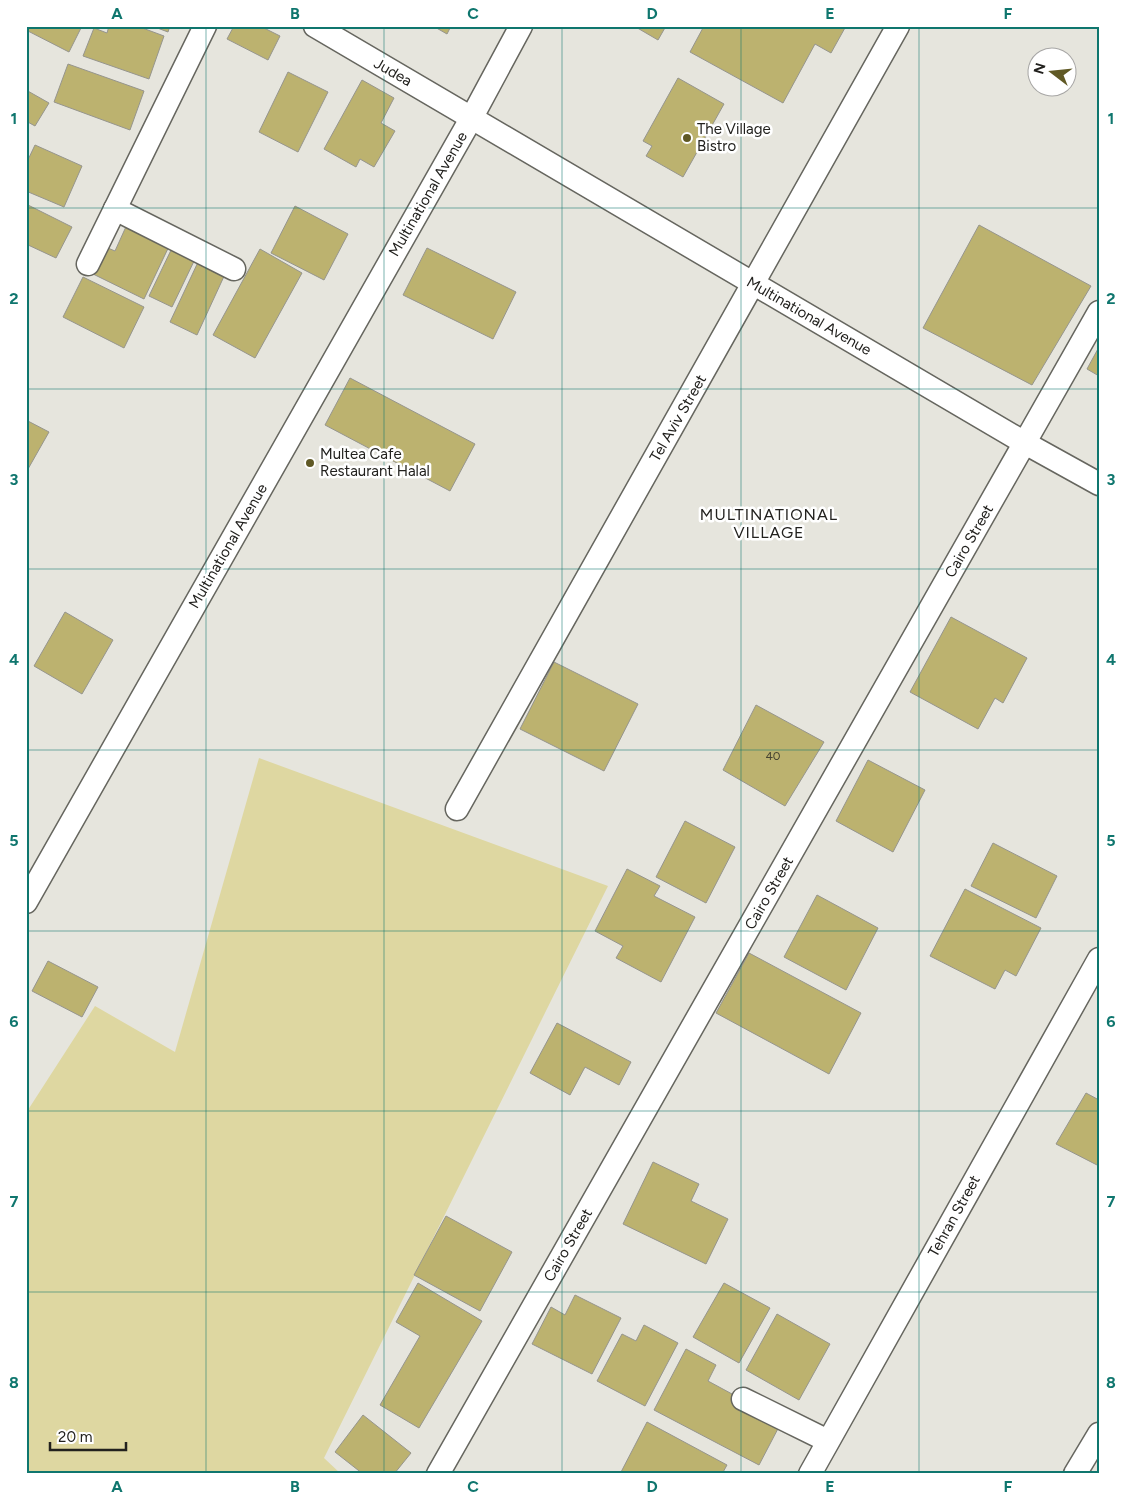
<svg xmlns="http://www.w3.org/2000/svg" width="1125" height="1500" font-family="Figtree,sans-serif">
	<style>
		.green { fill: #ded7a1 }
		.building { fill: #bcb26f; stroke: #96958d }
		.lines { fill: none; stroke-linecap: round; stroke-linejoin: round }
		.minor-casing { stroke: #66665f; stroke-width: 25 }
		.minor { stroke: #fff; stroke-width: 22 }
		.grid { fill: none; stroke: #0f766e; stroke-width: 1; stroke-opacity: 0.55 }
		.poi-dot { fill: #605925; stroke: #fff; stroke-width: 2 }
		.labels { text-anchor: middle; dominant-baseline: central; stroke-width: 5; stroke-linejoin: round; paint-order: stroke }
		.number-label { font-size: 12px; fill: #484532 }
		.street-label { font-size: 15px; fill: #22211e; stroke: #fff }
		.poi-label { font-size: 15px; fill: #22211e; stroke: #fff; text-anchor: start }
		.neighbourhood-label { font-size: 16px; letter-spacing: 1px; fill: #22211e; stroke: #fff }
		.neatline { fill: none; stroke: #0f766e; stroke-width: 2 }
		.grid-label { font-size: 16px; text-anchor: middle; font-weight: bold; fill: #0f766e }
	</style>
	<rect width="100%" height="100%" fill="#e6e5dd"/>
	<polygon class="green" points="259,758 608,886 324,1458 341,1474 26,1474 26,1113 95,1006 175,1052"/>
	<g class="building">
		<polygon points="26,26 82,26 69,52 26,30"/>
		<polygon points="109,26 137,26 164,36 149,79 83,56 94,28 107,33"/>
		<polygon points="152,26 170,26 168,32"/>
		<polygon points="234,26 260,26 280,36 268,60 227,39"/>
		<polygon points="433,26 451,26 447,34"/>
		<polygon points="634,26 666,26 658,40"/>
		<polygon points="704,26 846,26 831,53 815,44 783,103 690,52"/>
		<polygon points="68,64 144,91 130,130 54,102"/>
		<polygon points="288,72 328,92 298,152 259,132"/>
		<polygon points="678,78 724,104 683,177 646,156 652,146 643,141"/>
		<polygon points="362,80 394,98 381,123 395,131 374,167 360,159 356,167 324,149"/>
		<polygon points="26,90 49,103 35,126 26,121"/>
		<polygon points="35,145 82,166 64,207 26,191 26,164"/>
		<polygon points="26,204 72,227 56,258 26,244"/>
		<polygon points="295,206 348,234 324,280 271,253"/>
		<polygon points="129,220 172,240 144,299 91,273 103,246 115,251"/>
		<polygon points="979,225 1091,286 1032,385 923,328"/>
		<polygon points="173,246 196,257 172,307 149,296"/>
		<polygon points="427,248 516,292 493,339 403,295"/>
		<polygon points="260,249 302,273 255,358 213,335"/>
		<polygon points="199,260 226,272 197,335 170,322"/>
		<polygon points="83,277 144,307 124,348 63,317"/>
		<polygon points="1099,347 1099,376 1087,369"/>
		<polygon points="350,378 475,444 450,491 325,425"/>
		<polygon points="26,420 49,432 28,469 26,468"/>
		<polygon points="65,612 113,640 82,694 34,666"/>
		<polygon points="951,617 1027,658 1003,703 995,698 978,729 910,692"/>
		<polygon points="554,662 638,704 604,771 520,729"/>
		<polygon points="756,705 824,742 785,806 723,770"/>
		<polygon points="868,760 925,790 893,852 836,821"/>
		<polygon points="685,821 735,847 706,903 656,877"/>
		<polygon points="993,843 1057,876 1036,918 971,886"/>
		<polygon points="627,869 660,886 654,896 695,917 661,982 616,958 623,946 595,931"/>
		<polygon points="965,889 1041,928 1016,976 1005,970 995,989 930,956"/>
		<polygon points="817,895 878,928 846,990 784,957"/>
		<polygon points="749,953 861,1013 829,1074 716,1013"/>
		<polygon points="48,961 98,987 82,1017 32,991"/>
		<polygon points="557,1023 631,1062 619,1085 585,1067 570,1095 530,1073"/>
		<polygon points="1086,1093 1099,1100 1099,1166 1056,1144"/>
		<polygon points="653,1162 699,1184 691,1201 728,1219 706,1264 623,1224"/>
		<polygon points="446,1216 512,1252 480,1311 414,1275"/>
		<polygon points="418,1283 482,1321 419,1428 380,1405 420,1336 396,1322"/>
		<polygon points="724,1283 770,1308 739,1363 693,1337"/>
		<polygon points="575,1295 621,1318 592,1374 532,1344 551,1307 565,1315"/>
		<polygon points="777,1314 830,1344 799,1400 746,1370"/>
		<polygon points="644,1325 678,1343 645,1406 597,1381 622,1334 636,1341"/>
		<polygon points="686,1349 716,1365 708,1381 782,1421 759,1465 654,1410"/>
		<polygon points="363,1415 411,1453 394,1474 363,1474 335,1452"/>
		<polygon points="647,1422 727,1465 722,1474 620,1474"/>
	</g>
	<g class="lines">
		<g class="minor-casing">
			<g id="minor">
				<polyline points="315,26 1025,443 1099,484"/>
				<polyline points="115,209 234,269"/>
				<polyline points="88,264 205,26"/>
				<polyline points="457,809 898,26"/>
				<polyline points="26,902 472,117 521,26"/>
				<polyline points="743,1399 828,1441"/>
				<polyline points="438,1474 1099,312"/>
				<polyline points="810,1474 1099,959"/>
				<polyline points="1075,1474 1099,1434"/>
			</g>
		</g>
		<use href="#minor" class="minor"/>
	</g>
	<path class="grid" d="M206,26V1474M384,26V1474M562,26V1474M741,26V1474M919,26V1474M26,208H1099M26,389H1099M26,569H1099M26,750H1099M26,931H1099M26,1111H1099M26,1292H1099"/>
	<g class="poi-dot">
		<circle cx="687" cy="138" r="5"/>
		<circle cx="310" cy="463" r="5"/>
	</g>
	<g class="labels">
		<g class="number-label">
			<text x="773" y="756">40</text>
		</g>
		<g class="street-label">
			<text transform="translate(393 72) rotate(30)">Judea</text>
			<text transform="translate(428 194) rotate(-60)">Multinational Avenue</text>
			<text transform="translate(809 316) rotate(30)">Multinational Avenue</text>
			<text transform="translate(678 418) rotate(-60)">Tel Aviv Street</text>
			<text transform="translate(969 541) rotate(-60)">Cairo Street</text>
			<text transform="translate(228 546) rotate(-60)">Multinational Avenue</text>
			<text transform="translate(769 893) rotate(-60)">Cairo Street</text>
			<text transform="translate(954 1216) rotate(-61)">Tehran Street</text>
			<text transform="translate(568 1245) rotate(-60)">Cairo Street</text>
		</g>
		<g class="poi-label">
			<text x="697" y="129">The Village<tspan x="697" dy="17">Bistro</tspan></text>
			<text x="320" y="454">Multea Cafe<tspan x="320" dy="17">Restaurant Halal</tspan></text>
		</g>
		<g class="neighbourhood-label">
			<text x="769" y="514">MULTINATIONAL<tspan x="769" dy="18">VILLAGE</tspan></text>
		</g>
	</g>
	<rect width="1125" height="1500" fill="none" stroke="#ffffff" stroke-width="55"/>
	<g transform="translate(1052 72) rotate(286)"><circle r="24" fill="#ffffff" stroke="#a7a6a5"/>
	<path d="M0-4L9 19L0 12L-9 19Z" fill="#605925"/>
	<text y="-8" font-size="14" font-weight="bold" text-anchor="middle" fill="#22211e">N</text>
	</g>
	<path d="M50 1442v8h76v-8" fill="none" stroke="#22211e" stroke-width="2.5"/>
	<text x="58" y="1442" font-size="15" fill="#22211e" stroke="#ffffff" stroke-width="4" paint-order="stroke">20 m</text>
	<rect x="28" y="28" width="1070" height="1444" class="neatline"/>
	<g class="grid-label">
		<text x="117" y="19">A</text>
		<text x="295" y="19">B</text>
		<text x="473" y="19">C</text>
		<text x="652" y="19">D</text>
		<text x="830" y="19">E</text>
		<text x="1008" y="19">F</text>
		<text x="14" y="124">1</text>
		<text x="1111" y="124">1</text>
		<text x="14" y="304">2</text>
		<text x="1111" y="304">2</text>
		<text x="14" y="485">3</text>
		<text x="1111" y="485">3</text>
		<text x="14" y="665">4</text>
		<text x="1111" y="665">4</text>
		<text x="14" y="846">5</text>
		<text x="1111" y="846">5</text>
		<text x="14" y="1027">6</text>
		<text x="1111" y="1027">6</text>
		<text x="14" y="1207">7</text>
		<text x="1111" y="1207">7</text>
		<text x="14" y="1388">8</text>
		<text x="1111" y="1388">8</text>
		<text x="117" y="1492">A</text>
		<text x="295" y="1492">B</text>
		<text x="473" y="1492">C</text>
		<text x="652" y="1492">D</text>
		<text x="830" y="1492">E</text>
		<text x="1008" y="1492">F</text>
	</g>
</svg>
